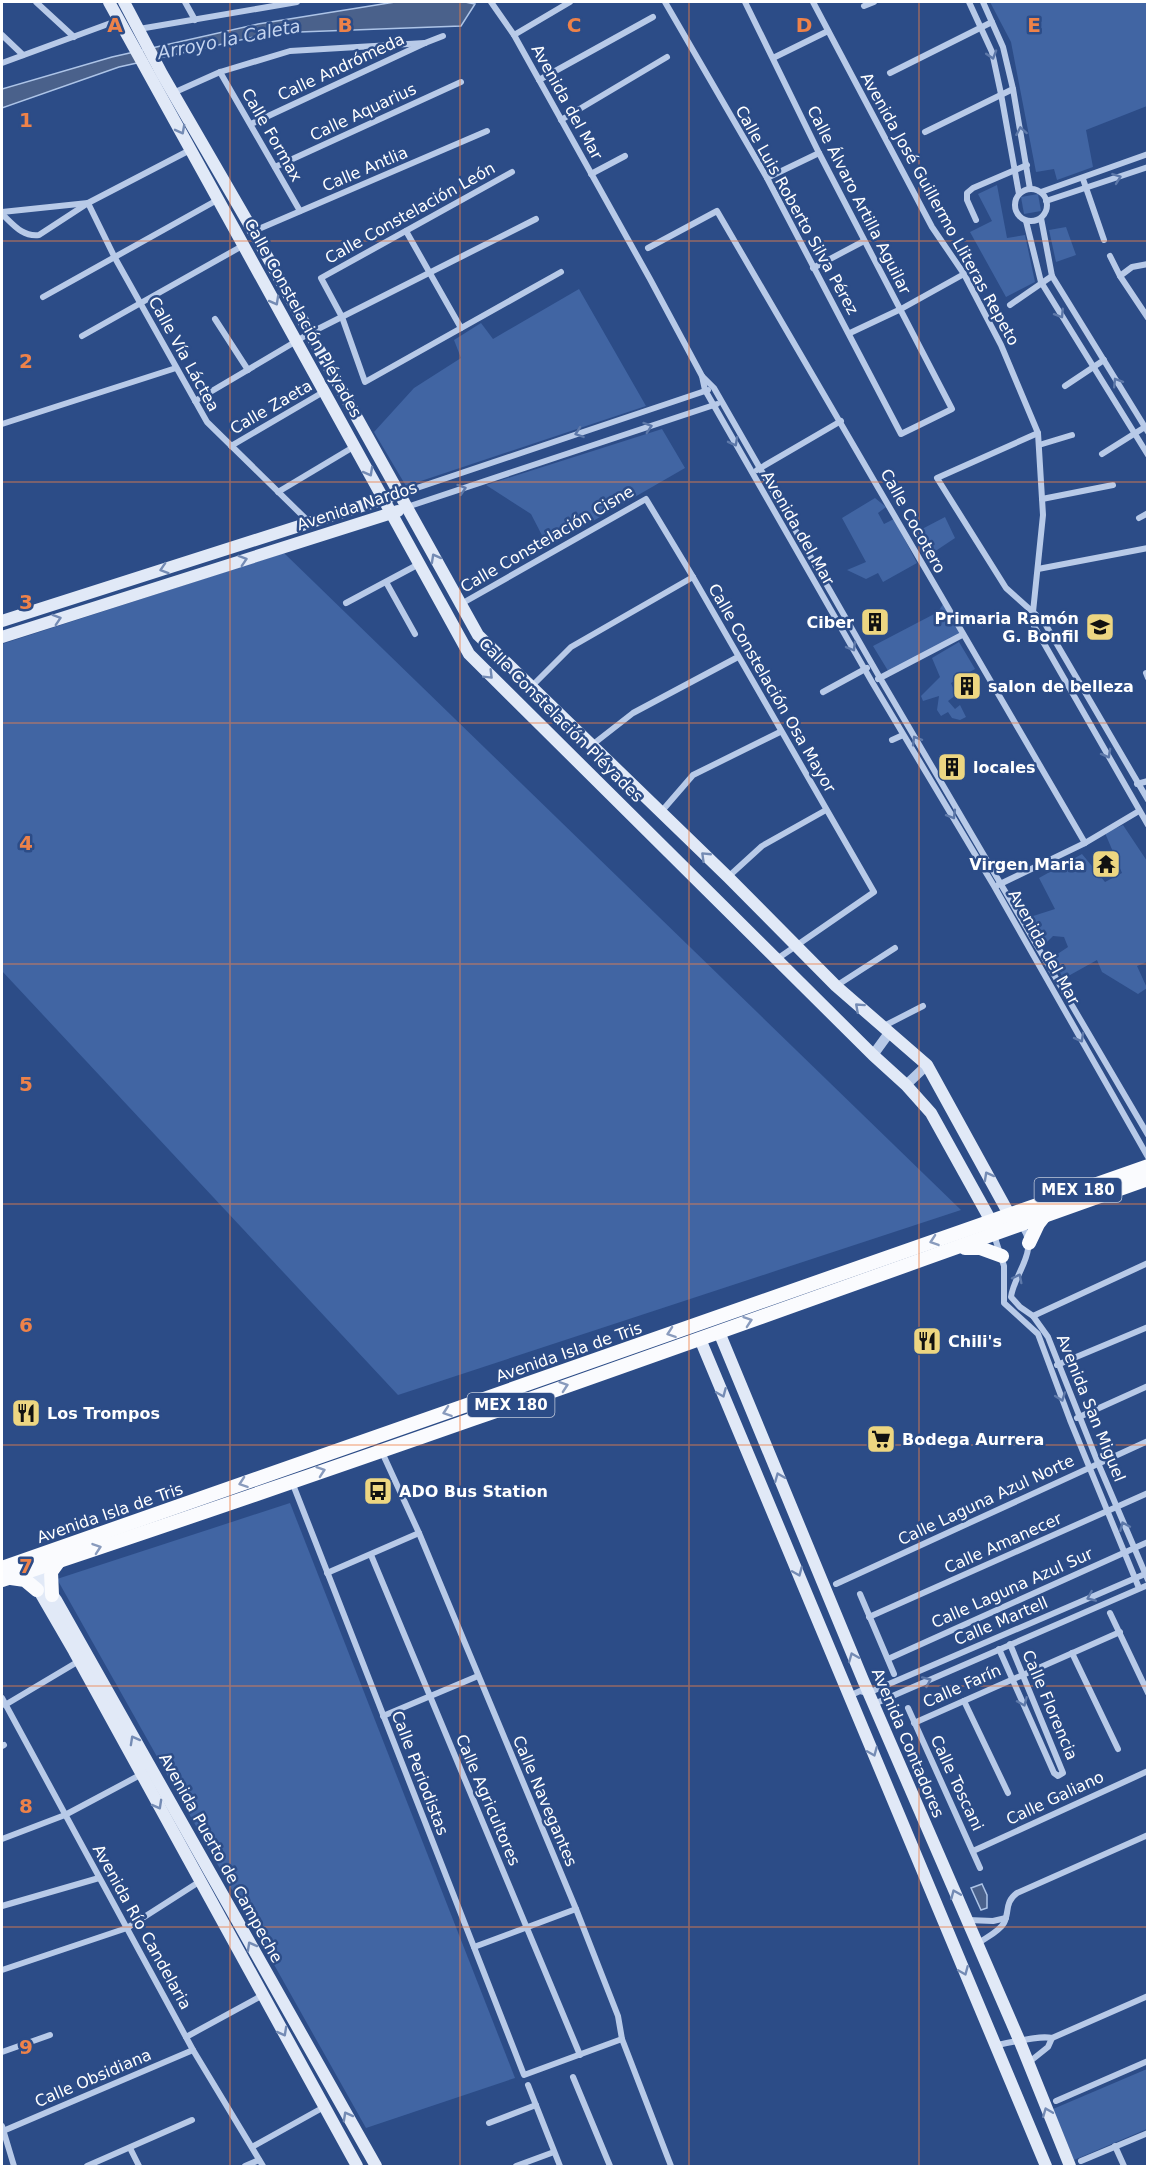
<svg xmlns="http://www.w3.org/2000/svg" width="1149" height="2168" font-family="'DejaVu Sans',sans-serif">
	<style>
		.green { fill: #4165a3 }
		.water { fill: #4a618b; stroke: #adc4e7; stroke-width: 1.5 }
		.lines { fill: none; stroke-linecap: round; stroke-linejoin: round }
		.minor { stroke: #b8cae8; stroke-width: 6 }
		.tertiary { stroke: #b8cae8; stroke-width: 10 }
		.secondary { stroke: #e1e9f7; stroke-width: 12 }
		.primary { stroke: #fafbfe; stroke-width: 14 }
		.oneway { stroke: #5d78a9 }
		.oneway2 { stroke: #748bb4 }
		.oneway3 { stroke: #899bbd }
		.grid { fill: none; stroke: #ee8249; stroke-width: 1.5; stroke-opacity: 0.55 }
		.labels { text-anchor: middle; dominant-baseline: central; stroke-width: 5; stroke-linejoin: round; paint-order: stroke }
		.shield { fill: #2c4c87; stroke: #c0c9db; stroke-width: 1.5 }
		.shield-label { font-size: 15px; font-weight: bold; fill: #fff }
		.street-label { font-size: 16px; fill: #fff; stroke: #2c4c87 }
		.poi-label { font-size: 16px; font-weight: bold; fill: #fff; stroke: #2c4c87; text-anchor: start }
		.water-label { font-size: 18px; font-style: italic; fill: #c4d4ef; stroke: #2c4c87 }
		.grid-label { font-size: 20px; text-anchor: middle; font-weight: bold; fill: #ee8249; stroke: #2c4c87; stroke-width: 5; stroke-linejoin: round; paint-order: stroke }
	</style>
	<rect width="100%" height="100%" fill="#2c4c87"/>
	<g class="green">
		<polygon points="990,2 1147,2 1147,106 1086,130 1093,167 1057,180 1054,169 1036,172 1011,42"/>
		<polygon points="997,185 1007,238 1025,235 1035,282 1006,297 970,232 992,221 978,194"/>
		<polygon points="1038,194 1041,211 1024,214 1021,197"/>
		<polygon points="1066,227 1076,255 1056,262 1049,230"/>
		<polygon points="579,289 646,406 406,486 374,432 414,388 461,358 454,340 481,323 493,339"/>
		<polygon points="662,429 685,468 548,547 531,514 486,485"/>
		<polygon points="875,498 886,507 878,513 884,524 894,519 917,563 883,582 878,573 866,579 847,570 866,562 842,518"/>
		<polygon points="945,517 955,538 925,558 919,549 928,541 922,529"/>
		<polygon points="284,553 961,1210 398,1395 2,971 2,644"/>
		<polygon points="943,604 962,635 890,674 873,646 938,612"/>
		<polygon points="959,642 975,669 951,683 956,695 948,701 955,709 960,705 966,717 960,720 952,718 948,712 941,716 937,710 939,696 923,701 921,696 940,677 932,658"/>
		<polygon points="1123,825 1147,861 1147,962 1137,966 1147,988 1138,994 1102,972 1097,960 1063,979 1053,957 1068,947 1064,937 1053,936 1043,946 1030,917 1055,909 1039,878 1082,854 1105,882 1122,873 1105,833"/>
		<polygon points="290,1503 515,2078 366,2128 57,1579"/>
		<polygon points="1147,2069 1147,2129 1074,2160 1053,2109"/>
	</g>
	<g class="water">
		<polygon points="395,2 465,2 475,4 461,26 272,33 119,67 2,108 2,89 112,57 258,24"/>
		<polygon points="982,1884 987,1895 987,1908 981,1910 971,1888"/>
	</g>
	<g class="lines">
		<g class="minor">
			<polyline points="36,2 74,37"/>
			<polyline points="185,2 195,20"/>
			<polyline points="491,2 514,35 650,279 702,376 705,390 872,682 994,886 1148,1157"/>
			<polyline points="665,2 767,178 901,434 952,409 819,153 745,2"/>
			<polyline points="813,2 932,227 964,274 1001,345 1038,433 1043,515 1033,612 1034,626 1148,825"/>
			<polyline points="969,2 992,52 1001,94 1019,194"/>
			<polyline points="983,2 1003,47 1013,89 1030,189"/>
			<polyline points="864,6 874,2"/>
			<polyline points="139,29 297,2"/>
			<polyline points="2,35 23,55"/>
			<polyline points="514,35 570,2"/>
			<polyline points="773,58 828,31"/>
			<polyline points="2,63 119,20"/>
			<polyline points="220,72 300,211"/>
			<polyline points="890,73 992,22"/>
			<polyline points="539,80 653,17"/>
			<polyline points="173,93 220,72 290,51 425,43"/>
			<polyline points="561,120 667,57"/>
			<polyline points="251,124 425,43 443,36"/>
			<polyline points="925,132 1013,89"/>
			<polyline points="275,167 461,82"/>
			<polyline points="512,172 321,278 342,317 365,382 561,272"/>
			<polyline points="591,174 625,156"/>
			<polyline points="767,178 819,153"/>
			<polyline points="1083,179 1104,240"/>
			<circle cx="1031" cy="205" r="16"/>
			<polyline points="1041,192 1148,154"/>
			<polyline points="1046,201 1148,167"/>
			<polyline points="2,212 88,203 115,258 207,422 309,522"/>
			<path d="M2,214C13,224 22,237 39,235L88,203L192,149"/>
			<polyline points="1041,218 1052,276 1148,432"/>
			<polyline points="976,220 967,200 967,193 973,188 1027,165"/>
			<polyline points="1026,221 1041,282 1148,455"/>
			<polyline points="254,231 487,131"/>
			<polyline points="406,231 461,328"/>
			<path d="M648,248L717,211C841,421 961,633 1085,843"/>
			<polyline points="1110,256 1120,276 1148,318"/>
			<polyline points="813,268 864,241"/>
			<polyline points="1120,276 1132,267 1148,264"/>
			<polyline points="43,297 219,199"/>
			<polyline points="1010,305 1052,276"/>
			<polyline points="215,319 248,370"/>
			<polyline points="850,333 901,309 964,274"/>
			<polyline points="82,336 244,245"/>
			<polyline points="702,376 714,388 880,678 1148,1135"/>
			<polyline points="1065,386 1104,360"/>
			<polyline points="195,401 310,333 536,219"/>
			<polyline points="2,424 176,368"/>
			<polyline points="1038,433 937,478 1006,588 1044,622 1148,800"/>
			<polyline points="1039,445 1072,435"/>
			<polyline points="231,446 325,391"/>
			<polyline points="1102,454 1145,427"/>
			<polyline points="757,470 841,421"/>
			<polyline points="278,492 355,446"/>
			<polyline points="399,494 708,390"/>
			<polyline points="1042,499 1113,485"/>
			<polyline points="407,507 717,404"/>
			<polyline points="1139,518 1148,513"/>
			<polyline points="1038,569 1148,548"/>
			<polyline points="386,582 415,634"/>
			<polyline points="346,603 419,564"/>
			<polyline points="461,604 646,499 693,577 874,892 777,959"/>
			<polyline points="1146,673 1148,678"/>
			<polyline points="878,679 962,635"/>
			<polyline points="531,687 571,647 693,577"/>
			<polyline points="823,692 867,668"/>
			<polyline points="892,740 903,735"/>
			<polyline points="592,745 633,713 738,657"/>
			<polyline points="1137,784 1148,781"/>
			<polyline points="661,812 693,775 780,732"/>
			<polyline points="728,877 762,846 826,810"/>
			<polyline points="998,885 1085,843 1139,811"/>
			<polyline points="836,986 895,948"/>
			<polyline points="882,1027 923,1006"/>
			<path d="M1020,1225C1042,1248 1014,1273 1011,1297L1020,1307L1033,1316L1048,1337L1098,1463L1148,1580"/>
			<polyline points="994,1235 1004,1266 1004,1303 1038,1334 1070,1420 1139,1588"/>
			<polyline points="1033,1316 1148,1263"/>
			<polyline points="1057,1365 1148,1327"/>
			<polyline points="1077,1418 1148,1386"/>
			<polyline points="381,1450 419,1533 576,1909 618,2016 622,2039 671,2166"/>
			<polyline points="292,1482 524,2075 622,2039"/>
			<polyline points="371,1555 580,2055"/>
			<polyline points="327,1573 419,1533"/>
			<polyline points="836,1584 1148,1441"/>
			<polyline points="860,1594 894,1674"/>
			<polyline points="1110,1613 1148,1693"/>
			<polyline points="869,1617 1148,1493"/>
			<polyline points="999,1649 1054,1773 1058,1776 1063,1773 1010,1644"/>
			<polyline points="1072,1653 1118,1749"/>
			<polyline points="888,1659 1148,1542"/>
			<polyline points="849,1696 860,1691 868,1693 1145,1574"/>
			<polyline points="2,1698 193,2050 263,2166"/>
			<polyline points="964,1701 1008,1793"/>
			<polyline points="874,1704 1148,1585"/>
			<polyline points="5,1705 79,1661"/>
			<polyline points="908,1708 980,1868"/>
			<polyline points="383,1716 478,1676"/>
			<polyline points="914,1723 1120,1632"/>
			<polyline points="2,1746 4,1745"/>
			<polyline points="2,1839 65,1815 142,1774"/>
			<polyline points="973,1851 1148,1771"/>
			<polyline points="2,1906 99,1878"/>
			<polyline points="968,1920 993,1921 1006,1918"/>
			<path d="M977,1944C985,1938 999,1932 1004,1923C1010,1911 1004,1903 1017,1893L1148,1835"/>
			<polyline points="474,1947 576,1909"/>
			<polyline points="2,1970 127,1928 202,1880"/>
			<polyline points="186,2037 263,1995"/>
			<path d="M996,2045C1011,2043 1038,2035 1052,2038L1148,1996"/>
			<polyline points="2,2052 50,2035"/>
			<polyline points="1028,2063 1048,2047 1052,2038"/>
			<polyline points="573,2077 610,2166"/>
			<polyline points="528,2085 560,2166"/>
			<polyline points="1056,2101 1148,2061"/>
			<polyline points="489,2123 536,2105"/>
			<polyline points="2,2126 14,2166"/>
			<polyline points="3,2131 193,2050"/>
			<polyline points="1115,2146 1124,2166"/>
			<polyline points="252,2147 324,2107"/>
			<polyline points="130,2148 139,2166"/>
			<polyline points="1081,2161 1148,2133"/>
			<polyline points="87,2166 192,2120"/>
			<polyline points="245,2166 259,2160"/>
			<polyline points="516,2166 554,2152"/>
		</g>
		<g class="tertiary">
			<polyline points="873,1055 889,1033"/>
			<polyline points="906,1085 927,1065"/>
		</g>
		<g class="secondary">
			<polyline points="109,2 469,654 873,1055 906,1085 931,1113 991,1221 993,1229"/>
			<polyline points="124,2 162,74 253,231 478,635 728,877 836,986 927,1065 1009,1214 1014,1220"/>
			<polyline points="2,621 390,497"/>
			<polyline points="2,637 398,511"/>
			<polyline points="719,1332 863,1680 1020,2042 1070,2166"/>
			<polyline points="700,1339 1046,2166"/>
			<polyline points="25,1565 38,1575 56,1600 376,2166"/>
			<polyline points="34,1582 74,1651 357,2166"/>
		</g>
		<g class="primary">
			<polyline points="1029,1243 1038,1224 1045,1215"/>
			<polyline points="965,1248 980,1248 1002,1256"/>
			<polyline points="2,1568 1148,1166"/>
			<polyline points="11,1578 25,1580 37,1590"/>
			<path d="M2,1580C386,1453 766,1315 1148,1179"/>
			<polyline points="52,1595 51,1572 59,1561"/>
		</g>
	</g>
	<defs><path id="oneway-chevron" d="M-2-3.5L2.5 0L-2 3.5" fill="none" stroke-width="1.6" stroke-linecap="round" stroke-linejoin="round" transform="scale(1.5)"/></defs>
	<g class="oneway">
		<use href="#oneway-chevron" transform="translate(992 55) rotate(73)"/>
		<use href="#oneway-chevron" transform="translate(1021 131) rotate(-100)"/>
		<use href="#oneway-chevron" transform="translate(1117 178) rotate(-20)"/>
		<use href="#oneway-chevron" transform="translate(1060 314) rotate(58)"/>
		<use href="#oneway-chevron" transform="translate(1117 382) rotate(-122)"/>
		<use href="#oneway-chevron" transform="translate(648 427) rotate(-18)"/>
		<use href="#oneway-chevron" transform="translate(579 433) rotate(161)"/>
		<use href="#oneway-chevron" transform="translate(734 442) rotate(62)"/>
		<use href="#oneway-chevron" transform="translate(462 489) rotate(-18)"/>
		<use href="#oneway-chevron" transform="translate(852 647) rotate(60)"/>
		<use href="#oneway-chevron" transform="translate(916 740) rotate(-121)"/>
		<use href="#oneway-chevron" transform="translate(1107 754) rotate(61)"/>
		<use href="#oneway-chevron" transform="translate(952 815) rotate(59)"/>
		<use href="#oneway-chevron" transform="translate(1080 1038) rotate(61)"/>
		<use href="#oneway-chevron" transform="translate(1018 1278) rotate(-63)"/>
		<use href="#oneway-chevron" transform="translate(1061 1397) rotate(70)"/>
		<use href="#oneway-chevron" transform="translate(1124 1526) rotate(-113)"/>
		<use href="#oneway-chevron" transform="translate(1091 1597) rotate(157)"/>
		<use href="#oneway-chevron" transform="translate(927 1681) rotate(-24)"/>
		<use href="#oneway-chevron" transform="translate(1023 1702) rotate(67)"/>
	</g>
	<g class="oneway2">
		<use href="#oneway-chevron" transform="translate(181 130) rotate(62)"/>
		<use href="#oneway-chevron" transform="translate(275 301) rotate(61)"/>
		<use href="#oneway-chevron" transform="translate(369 472) rotate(61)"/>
		<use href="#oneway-chevron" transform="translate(435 558) rotate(-119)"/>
		<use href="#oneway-chevron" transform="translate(243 560) rotate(-18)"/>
		<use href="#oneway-chevron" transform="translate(164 569) rotate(162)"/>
		<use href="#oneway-chevron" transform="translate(57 619) rotate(-18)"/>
		<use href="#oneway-chevron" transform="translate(489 675) rotate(45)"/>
		<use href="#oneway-chevron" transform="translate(705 856) rotate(-136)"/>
		<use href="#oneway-chevron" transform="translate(859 1007) rotate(-138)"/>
		<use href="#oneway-chevron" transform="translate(988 1176) rotate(-119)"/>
		<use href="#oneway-chevron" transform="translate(722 1393) rotate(67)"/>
		<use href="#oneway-chevron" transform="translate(779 1477) rotate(-112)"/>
		<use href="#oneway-chevron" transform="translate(798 1572) rotate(67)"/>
		<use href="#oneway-chevron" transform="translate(853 1657) rotate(-112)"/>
		<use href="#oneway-chevron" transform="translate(134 1740) rotate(-119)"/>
		<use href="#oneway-chevron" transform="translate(873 1752) rotate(67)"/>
		<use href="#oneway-chevron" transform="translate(158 1805) rotate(61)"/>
		<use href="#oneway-chevron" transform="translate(955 1894) rotate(-113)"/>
		<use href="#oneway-chevron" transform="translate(251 1946) rotate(-119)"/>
		<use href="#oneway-chevron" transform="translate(964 1971) rotate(67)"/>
		<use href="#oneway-chevron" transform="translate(283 2032) rotate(61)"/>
		<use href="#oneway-chevron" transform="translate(1047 2112) rotate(-112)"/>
		<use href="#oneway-chevron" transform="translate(347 2116) rotate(-119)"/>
	</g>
	<g class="oneway3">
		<use href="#oneway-chevron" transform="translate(934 1241) rotate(161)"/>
		<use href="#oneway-chevron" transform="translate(748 1321) rotate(-19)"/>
		<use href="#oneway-chevron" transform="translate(671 1333) rotate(161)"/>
		<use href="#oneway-chevron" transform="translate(564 1386) rotate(-19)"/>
		<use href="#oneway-chevron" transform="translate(447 1412) rotate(161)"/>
		<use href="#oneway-chevron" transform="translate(321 1471) rotate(-19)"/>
		<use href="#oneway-chevron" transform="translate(243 1483) rotate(161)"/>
		<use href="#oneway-chevron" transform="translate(97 1548) rotate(-19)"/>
	</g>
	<path class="grid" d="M230,2V2166M460,2V2166M689,2V2166M919,2V2166M2,241H1148M2,482H1148M2,723H1148M2,964H1148M2,1204H1148M2,1445H1148M2,1686H1148M2,1927H1148"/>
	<defs>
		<g id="building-square" transform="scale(1.5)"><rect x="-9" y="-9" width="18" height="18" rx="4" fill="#edd681" stroke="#2c4c87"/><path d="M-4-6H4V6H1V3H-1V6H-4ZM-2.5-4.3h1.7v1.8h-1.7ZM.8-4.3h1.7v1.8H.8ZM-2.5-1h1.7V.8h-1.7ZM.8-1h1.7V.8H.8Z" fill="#111"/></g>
		<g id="school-square" transform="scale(1.5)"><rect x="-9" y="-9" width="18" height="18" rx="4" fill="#edd681" stroke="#2c4c87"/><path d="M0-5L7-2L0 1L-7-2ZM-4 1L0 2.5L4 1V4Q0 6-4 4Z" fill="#111"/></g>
		<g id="temple-square" transform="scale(1.5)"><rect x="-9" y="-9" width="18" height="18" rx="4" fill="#edd681" stroke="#2c4c87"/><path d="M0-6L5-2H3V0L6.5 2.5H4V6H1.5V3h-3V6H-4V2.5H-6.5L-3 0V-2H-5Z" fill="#111"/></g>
		<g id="restaurant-square" transform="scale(1.5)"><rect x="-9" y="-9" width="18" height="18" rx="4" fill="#edd681" stroke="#2c4c87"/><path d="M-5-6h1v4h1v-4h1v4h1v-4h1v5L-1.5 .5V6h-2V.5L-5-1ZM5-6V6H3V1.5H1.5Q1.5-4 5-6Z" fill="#111"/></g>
		<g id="supermarket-square" transform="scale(1.5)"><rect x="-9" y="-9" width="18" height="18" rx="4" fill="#edd681" stroke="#2c4c87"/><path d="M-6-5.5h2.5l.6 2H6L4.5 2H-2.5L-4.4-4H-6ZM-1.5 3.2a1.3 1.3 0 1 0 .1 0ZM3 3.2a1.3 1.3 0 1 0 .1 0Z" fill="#111"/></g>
		<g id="bus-square" transform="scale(1.5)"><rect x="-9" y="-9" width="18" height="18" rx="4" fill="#edd681" stroke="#2c4c87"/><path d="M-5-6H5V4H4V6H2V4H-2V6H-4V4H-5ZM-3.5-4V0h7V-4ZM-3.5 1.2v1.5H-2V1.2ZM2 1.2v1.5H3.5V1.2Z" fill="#111"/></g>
	</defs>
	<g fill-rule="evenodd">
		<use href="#building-square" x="875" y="622"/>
		<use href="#school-square" x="1100" y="627"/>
		<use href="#building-square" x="967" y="686"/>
		<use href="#building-square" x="952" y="767"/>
		<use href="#temple-square" x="1106" y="864"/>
		<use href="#restaurant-square" x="927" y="1341"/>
		<use href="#restaurant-square" x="26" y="1413"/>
		<use href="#supermarket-square" x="881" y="1439"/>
		<use href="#bus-square" x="378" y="1491"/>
	</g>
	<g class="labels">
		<g class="shield">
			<rect x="1034.5" y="1178" width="87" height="24" rx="4.5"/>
			<rect x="467.5" y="1393" width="87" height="24" rx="4.5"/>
		</g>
		<g class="shield-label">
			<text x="1078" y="1190">MEX 180</text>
			<text x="511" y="1405">MEX 180</text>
		</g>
		<g class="street-label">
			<text transform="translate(341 67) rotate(-25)">Calle Andrómeda</text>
			<text transform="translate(567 102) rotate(61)">Avenida del Mar</text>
			<text transform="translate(363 112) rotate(-25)">Calle Aquarius</text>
			<text transform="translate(272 135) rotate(60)">Calle Formax</text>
			<text transform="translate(365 169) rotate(-23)">Calle Antlia</text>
			<text transform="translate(859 200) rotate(63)">Calle Álvaro Artilla Aguilar</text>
			<text transform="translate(940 209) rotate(61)">Avenida José Guillermo Lliteras Repeto</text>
			<text transform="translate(797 210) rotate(61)">Calle Luis Roberto Silva Pérez</text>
			<text transform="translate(410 213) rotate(-29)">Calle Constelación León</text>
			<text transform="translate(303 318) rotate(61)">Calle Constelación Pléyades</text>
			<text transform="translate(184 354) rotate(61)">Calle Vía Láctea</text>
			<text transform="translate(271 407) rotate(-30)">Calle Zaeta</text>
			<text transform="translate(357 506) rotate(-18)">Avenida Nardos</text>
			<text transform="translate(913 521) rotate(61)">Calle Cocotero</text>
			<text transform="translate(798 528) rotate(60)">Avenida del Mar</text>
			<text transform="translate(547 539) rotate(-30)">Calle Constelación Cisne</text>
			<text transform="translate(772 688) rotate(60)">Calle Constelación Osa Mayor</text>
			<text transform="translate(561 720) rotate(45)">Calle Constelación Pléyades</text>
			<text transform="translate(1044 947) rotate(61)">Avenida del Mar</text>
			<text transform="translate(569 1352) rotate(-19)">Avenida Isla de Tris</text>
			<text transform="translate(1091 1408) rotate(68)">Avenida San Miguel</text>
			<text transform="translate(986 1500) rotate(-25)">Calle Laguna Azul Norte</text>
			<text transform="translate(110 1513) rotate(-19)">Avenida Isla de Tris</text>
			<text transform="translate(1003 1543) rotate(-24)">Calle Amanecer</text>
			<text transform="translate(1012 1588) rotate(-24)">Calle Laguna Azul Sur</text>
			<text transform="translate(1001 1621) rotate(-23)">Calle Martell</text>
			<text transform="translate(962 1686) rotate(-24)">Calle Farín</text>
			<text transform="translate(1050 1705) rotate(67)">Calle Florencia</text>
			<text transform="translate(908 1743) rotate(67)">Avenida Contadores</text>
			<text transform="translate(420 1773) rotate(69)">Calle Periodistas</text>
			<text transform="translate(957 1783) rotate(65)">Calle Toscani</text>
			<text transform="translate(1055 1798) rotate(-25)">Calle Galiano</text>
			<text transform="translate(488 1800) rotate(67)">Calle Agricultores</text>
			<text transform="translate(545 1801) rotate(67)">Calle Navegantes</text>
			<text transform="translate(221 1858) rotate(61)">Avenida Puerto de Campeche</text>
			<text transform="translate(142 1927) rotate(61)">Avenida Río Candelaria</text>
			<text transform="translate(93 2078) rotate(-23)">Calle Obsidiana</text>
		</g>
		<g class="poi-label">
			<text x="1079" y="618" text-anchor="end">Primaria Ramón<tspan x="1079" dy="18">G. Bonfil</tspan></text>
			<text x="854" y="622" text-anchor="end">Ciber</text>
			<text x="988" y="686">salon de belleza</text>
			<text x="973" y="767">locales</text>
			<text x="1085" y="864" text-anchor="end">Virgen Maria</text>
			<text x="948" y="1341">Chili's</text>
			<text x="47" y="1413">Los Trompos</text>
			<text x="902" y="1439">Bodega Aurrera</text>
			<text x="399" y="1491">ADO Bus Station</text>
		</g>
		<g class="water-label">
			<text transform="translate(229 39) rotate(-11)">Arroyo la Caleta</text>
		</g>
	</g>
	<g class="grid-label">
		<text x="115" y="32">A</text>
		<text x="345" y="32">B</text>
		<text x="574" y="32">C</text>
		<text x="804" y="32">D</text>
		<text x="1034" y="32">E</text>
		<text x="26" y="127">1</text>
		<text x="26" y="368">2</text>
		<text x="26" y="609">3</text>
		<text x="26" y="850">4</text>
		<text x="26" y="1091">5</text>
		<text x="26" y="1332">6</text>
		<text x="26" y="1573">7</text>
		<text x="26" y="1813">8</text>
		<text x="26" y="2054">9</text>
	</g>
	<rect width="1149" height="2168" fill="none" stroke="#ffffff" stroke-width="6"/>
</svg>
